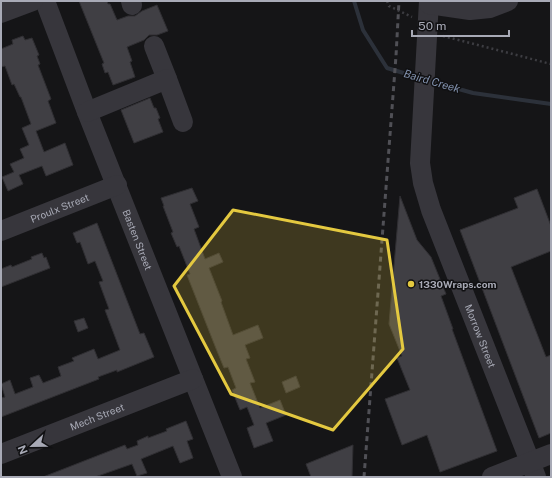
<svg xmlns="http://www.w3.org/2000/svg" width="552" height="478" font-family="'Public Sans',sans-serif">
	<style>
		.lines { fill: none; stroke-linecap: round; stroke-linejoin: round }
		.stream { stroke: #2c313a; stroke-width: 4 }
		.building { fill: #403f44; stroke: #302f33 }
		.path { stroke: #3d3d42; stroke-width: 2.5; stroke-dasharray: 2 3; stroke-linecap: butt }
		.minor { stroke: #37363c; stroke-width: 20 }
		.rail { stroke: #505056; stroke-width: 3; stroke-dasharray: 5 4; stroke-linecap: butt }
		.marked { fill: #e4c940; fill-opacity: 0.2; stroke: #e4c940; stroke-width: 3; stroke-linejoin: round }
		.poi-dot { fill: #e4c940; stroke: #101012; stroke-width: 1.5 }
		.labels { text-anchor: middle; dominant-baseline: central; stroke-width: 3; stroke-linejoin: round; paint-order: stroke }
		.street-label { font-size: 10px; fill: #a8aab6; stroke: #101012 }
		.poi-label { font-size: 10px; font-weight: bold; fill: #a8aab6; stroke: #101012; text-anchor: start }
		.water-label { font-size: 11px; font-style: italic; fill: #8292ae; stroke: #101012 }
	</style>
	<rect width="100%" height="100%" fill="#151517"/>
	<g class="lines">
		<g class="stream">
			<polyline points="354,1 363,30 387,68 420,78"/>
			<polyline points="430,81 473,93 551,104"/>
		</g>
	</g>
	<g class="building">
		<polygon points="79,1 107,1 108,4 110,4 117,20 128,16 135,16 142,11 157,5 168,31 157,35 149,35 144,40 127,47 132,61 130,62 135,77 113,85 108,72 105,73 102,64 104,63"/>
		<polygon points="23,36 25,40 32,38 39,55 37,56 40,64 38,65 51,99 48,101 56,123 36,131 44,152 65,143 73,165 46,176 42,166 19,175 23,184 8,191 2,177 14,172 10,164 24,158 20,149 29,145 22,128 31,124 21,97 20,97 14,84 12,85 5,66 1,67 1,49 13,44 12,40"/>
		<polygon points="150,98 154,108 156,108 160,118 158,119 163,132 134,143 121,110"/>
		<polygon points="192,188 198,201 190,204 199,227 194,229 205,259 219,253 223,262 209,268 222,301 221,302 233,335 258,325 263,338 245,345 250,358 246,359 255,382 250,383 260,408 280,400 286,415 266,423 273,441 254,448 247,428 254,425 247,407 240,410 232,390 236,388 228,367 224,368 217,351 187,275 190,274 179,246 177,247 171,233 173,232 163,206 164,206 161,198"/>
		<polygon points="537,189 551,226 551,251 511,267 546,357 551,355 551,433 539,438 460,230 518,208 514,198"/>
		<polygon points="400,196 417,240 431,257 446,294 441,296 453,329 452,329 497,451 440,472 427,435 402,445 385,399 410,390 397,358 402,356 389,324"/>
		<polygon points="97,223 140,334 144,333 154,357 117,372 117,370 98,377 99,379 1,417 1,398 5,397 1,384 10,380 15,394 33,387 30,378 39,375 43,383 61,376 58,367 74,361 72,358 94,349 98,359 120,350 105,310 109,309 99,282 103,281 95,261 88,264 80,242 77,243 73,233"/>
		<polygon points="42,253 44,258 46,257 50,268 1,287 1,269 11,265 12,267 32,259 31,257"/>
		<polygon points="84,318 88,328 78,332 74,321"/>
		<polygon points="296,376 300,387 286,393 282,382"/>
		<polygon points="186,421 193,439 187,441 193,458 180,463 173,446 141,459 147,473 137,476 132,464 95,477 43,477 125,445 127,449 138,445 137,441 148,436 148,438 167,431 166,429"/>
		<polygon points="353,445 352,477 311,477 306,464"/>
	</g>
	<g class="lines">
		<g class="path">
			<polyline points="387,1 389,6 412,17"/>
			<polyline points="443,36 551,64"/>
		</g>
		<g class="minor">
			<path id="s1" d="M45,1L87,112L232,477"/>
			<polyline points="131,1 132,5"/>
			<path id="s2" d="M429,1L420,163L423,183L431,210L536,477"/>
			<polyline points="429,4 470,10 490,8 508,1"/>
			<polyline points="1,13 33,1"/>
			<polyline points="154,46 167,79"/>
			<polyline points="87,112 167,79 183,122"/>
			<path id="s3" d="M1,231L117,185"/>
			<path id="s4" d="M1,454L193,379"/>
			<polyline points="492,477 551,454"/>
		</g>
		<polyline class="rail" points="364,477 396,56 399,1"/>
	</g>
	<path class="marked" d="M233,210L387,240L403,349L333,430L231,394L174,286Z"/>
	<circle class="poi-dot" cx="411" cy="284" r="4"/>
	<g class="labels">
		<g class="street-label">
			<text stroke="none"><textPath href="#s3" startOffset="63">Proulx Street</textPath></text>
			<text stroke="none"><textPath href="#s1" startOffset="256">Basten Street</textPath></text>
			<text stroke="none"><textPath href="#s2" startOffset="346">Morrow Street</textPath></text>
			<text stroke="none"><textPath href="#s4" startOffset="103">Mech Street</textPath></text>
		</g>
		<g class="poi-label">
			<text x="419" y="284">1330Wraps.com</text>
		</g>
		<g class="water-label">
			<text transform="translate(432 81) rotate(16)">Baird Creek</text>
		</g>
	</g>
	<rect width="552" height="478" fill="none" stroke="#a8aab6" stroke-width="4"/>
	<g transform="translate(32 446) rotate(248)" stroke="#101012" stroke-width="3" paint-order="stroke">
	<path d="M0-3L7 15L0 10L-7 15Z" fill="#a8aab6"/>
	<text y="-6" font-size="11" font-weight="bold" text-anchor="middle" fill="#a8aab6">N</text>
	</g>
	<path d="M412 30v6h97v-6" fill="none" stroke="#a8aab6" stroke-width="2"/>
	<text x="418" y="30" font-size="12" fill="#a8aab6" stroke="#101012" stroke-width="3" paint-order="stroke">50 m</text>
</svg>
